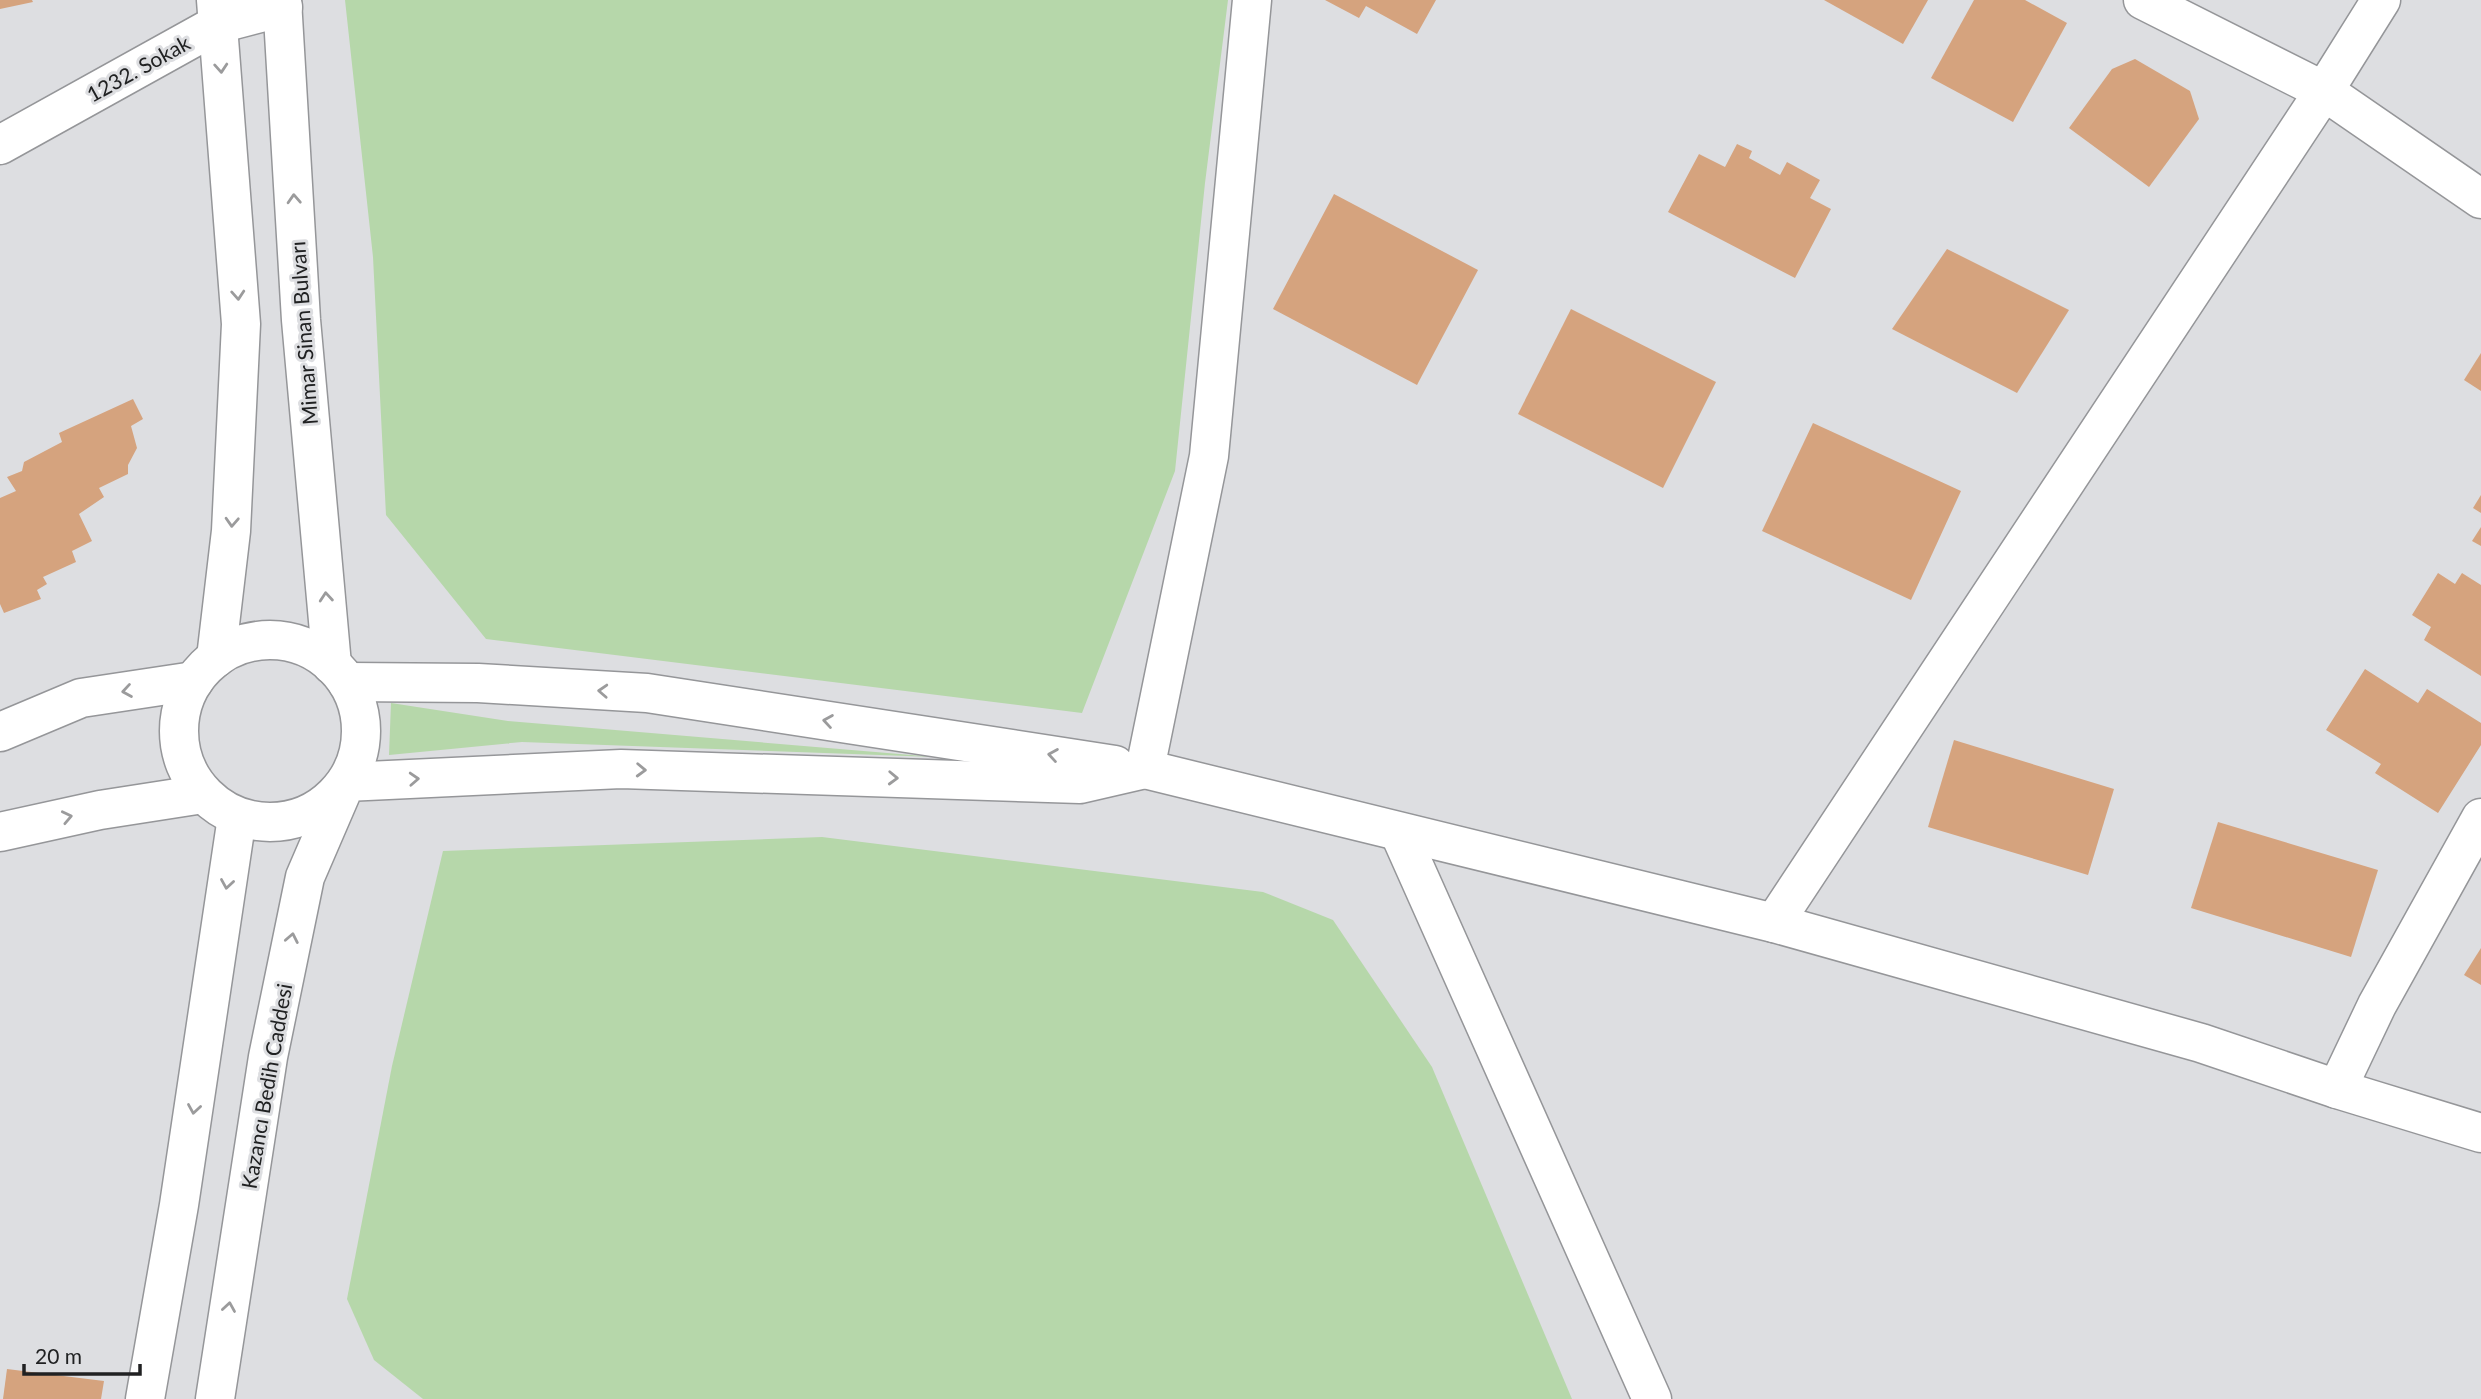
<svg xmlns="http://www.w3.org/2000/svg" width="2481" height="1399" font-family="Lato,sans-serif">
	<style>
		.green { fill: #b6d7aa }
		.building { fill: #d5a37e }
		.lines { fill: none; stroke-linecap: round; stroke-linejoin: round }
		.minor-casing { stroke: #959699; stroke-width: 41 }
		.secondary-casing { stroke: #959699; stroke-width: 41 }
		.minor { stroke: #fff; stroke-width: 38 }
		.secondary { stroke: #fff; stroke-width: 38 }
		.oneway { stroke: #9b9b9c }
		.labels { text-anchor: middle; dominant-baseline: central; stroke-width: 6; stroke-linejoin: round; paint-order: stroke }
		.street-label { font-size: 21px; fill: #202122; stroke: #dddee1 }
	</style>
	<rect width="100%" height="100%" fill="#dddee1"/>
	<g class="green">
		<polygon points="345,0 1228,0 1205,183 1175,471 1082,713 486,639 386,515 373,257"/>
		<polygon points="391,703 508,721 935,757 522,742 389,755"/>
		<polygon points="822,837 1263,892 1333,920 1432,1067 1572,1399 423,1399 374,1360 347,1299 392,1066 443,851"/>
	</g>
	<g class="building">
		<polygon points="0,0 32,0 33,2 0,9"/>
		<polygon points="1325,0 1436,0 1417,34 1366,6 1359,18"/>
		<polygon points="1824,0 1928,0 1903,44"/>
		<polygon points="1974,0 2025,0 2067,23 2013,122 1931,78"/>
		<polygon points="2135,59 2190,91 2199,119 2149,187 2069,128 2112,69"/>
		<polygon points="1737,144 1752,151 1749,158 1780,175 1787,162 1820,180 1810,198 1831,209 1795,278 1668,212 1699,154 1725,167"/>
		<polygon points="1334,194 1478,270 1417,385 1273,309"/>
		<polygon points="1947,249 2069,310 2017,393 1892,329"/>
		<polygon points="1571,309 1716,382 1663,488 1518,414"/>
		<polygon points="2481,353 2481,391 2464,380"/>
		<polygon points="133,399 143,419 131,426 137,448 128,465 128,474 99,488 104,497 79,514 92,541 72,551 76,562 43,577 47,584 37,590 41,599 4,613 0,604 0,498 16,491 7,477 22,471 24,462 62,442 59,433"/>
		<polygon points="1813,423 1961,491 1911,600 1762,531"/>
		<polygon points="2481,495 2481,513 2473,508"/>
		<polygon points="2481,527 2481,546 2472,541"/>
		<polygon points="2438,573 2455,584 2462,573 2481,585 2481,676 2424,640 2431,627 2412,615"/>
		<polygon points="2365,669 2418,703 2427,689 2481,723 2481,745 2438,813 2375,773 2381,764 2326,730"/>
		<polygon points="1954,740 2114,789 2088,875 1928,827"/>
		<polygon points="2218,822 2378,870 2351,957 2191,908"/>
		<polygon points="2481,948 2481,985 2464,975"/>
		<polygon points="7,1369 104,1381 101,1399 3,1399"/>
	</g>
	<g class="lines">
		<g class="minor-casing">
			<g id="minor">
				<polyline points="1252,0 1209,456 1145,769 1774,923 2201,1043 2337,1089 2481,1133"/>
				<polyline points="2143,0 2324,91 2481,199"/>
				<polyline points="0,145 218,24 283,7"/>
				<polyline points="1399,832 1652,1399"/>
				<polyline points="1774,923 2324,91 2381,0"/>
				<polyline points="2337,1089 2377,1005 2481,818"/>
			</g>
		</g>
		<g class="secondary-casing">
			<g id="secondary">
				<polyline points="282,0 301,320 332,665"/>
				<circle cx="270" cy="731" r="91"/>
				<polyline points="216,658 231,531 241,324 216,0"/>
				<polyline points="347,682 478,683 647,693 1115,765"/>
				<polyline points="0,732 81,698 194,681"/>
				<polyline points="0,832 100,810 203,794"/>
				<polyline points="145,1399 179,1205 237,817"/>
				<polyline points="215,1399 268,1057 305,877 346,782 621,769 1080,784 1145,769"/>
			</g>
		</g>
		<use href="#minor" class="minor"/>
		<use href="#secondary" class="secondary"/>
	</g>
	<defs><path id="oneway-chevron" d="M-2-3.5L2.5 0L-2 3.5" fill="none" stroke-width="1.6" stroke-linecap="round" stroke-linejoin="round" transform="scale(1.75)"/></defs>
	<g class="oneway">
		<use href="#oneway-chevron" transform="translate(221 68) rotate(86)"/>
		<use href="#oneway-chevron" transform="translate(294 199) rotate(-93)"/>
		<use href="#oneway-chevron" transform="translate(238 295) rotate(86)"/>
		<use href="#oneway-chevron" transform="translate(232 522) rotate(93)"/>
		<use href="#oneway-chevron" transform="translate(326 597) rotate(-95)"/>
		<use href="#oneway-chevron" transform="translate(127 691) rotate(171)"/>
		<use href="#oneway-chevron" transform="translate(603 691) rotate(-177)"/>
		<use href="#oneway-chevron" transform="translate(828 721) rotate(-171)"/>
		<use href="#oneway-chevron" transform="translate(1053 755) rotate(-171)"/>
		<use href="#oneway-chevron" transform="translate(641 770) rotate(2)"/>
		<use href="#oneway-chevron" transform="translate(893 778) rotate(2)"/>
		<use href="#oneway-chevron" transform="translate(414 779) rotate(-3)"/>
		<use href="#oneway-chevron" transform="translate(67 817) rotate(-12)"/>
		<use href="#oneway-chevron" transform="translate(227 884) rotate(99)"/>
		<use href="#oneway-chevron" transform="translate(292 938) rotate(-79)"/>
		<use href="#oneway-chevron" transform="translate(194 1109) rotate(99)"/>
		<use href="#oneway-chevron" transform="translate(229 1307) rotate(-81)"/>
	</g>
	<g class="labels">
		<g class="street-label">
			<text transform="translate(138 68) rotate(-29)">1232. Sokak</text>
			<text transform="translate(303 333) rotate(-94)">Mimar Sinan Bulvarı</text>
			<text transform="translate(266 1086) rotate(-80)">Kazancı Bedih Caddesi</text>
		</g>
	</g>
	<path d="M24 1364v10h116v-10" fill="none" stroke="#202122" stroke-width="3.5"/>
	<text x="35" y="1364" font-size="21" fill="#202122" stroke="#dddee1" stroke-width="5" paint-order="stroke">20 m</text>
</svg>
